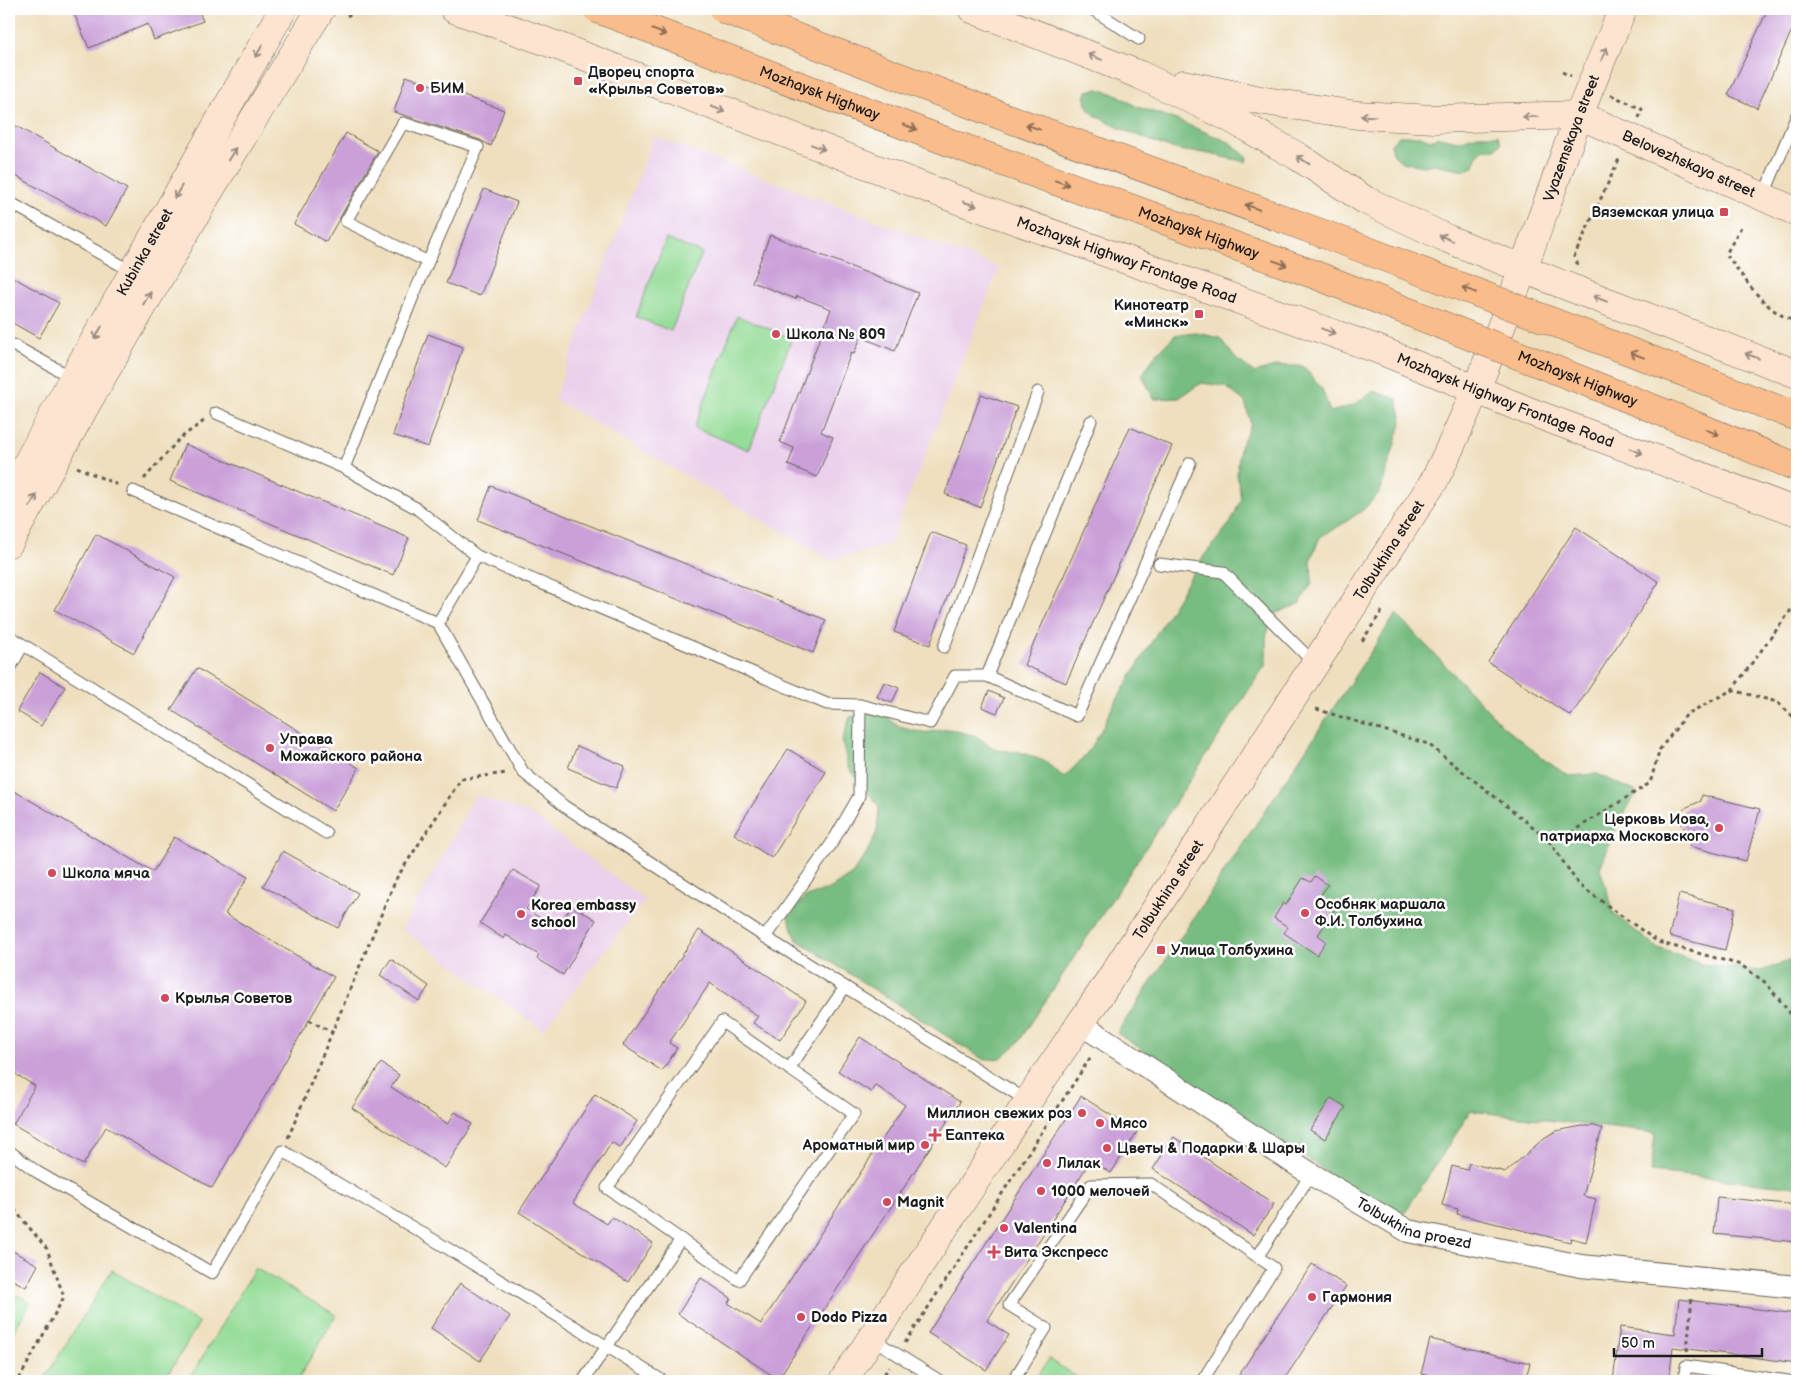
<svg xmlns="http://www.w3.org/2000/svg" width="1806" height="1390" font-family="'Balsamiq Sans',sans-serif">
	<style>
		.built { fill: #ebd1eb }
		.green { fill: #94dc97; stroke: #587c5a }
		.forest { fill: #77bc80; stroke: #4a6c4e }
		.building { fill: #cba0d9 }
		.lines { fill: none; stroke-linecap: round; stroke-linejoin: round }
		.lane-casing { stroke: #666055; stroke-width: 13 }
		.street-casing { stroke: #666055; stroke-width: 24 }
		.secondary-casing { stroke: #666055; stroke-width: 29 }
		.primary-casing { stroke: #666055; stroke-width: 29 }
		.path { stroke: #666055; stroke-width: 3; stroke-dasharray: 4 4; stroke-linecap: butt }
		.lane { stroke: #fff; stroke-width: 11 }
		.street { stroke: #fff; stroke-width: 22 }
		.secondary { stroke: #fde4d1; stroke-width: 28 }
		.primary { stroke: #fabc8b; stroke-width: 28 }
		.primary-bridge-casing { stroke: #666055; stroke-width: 29; stroke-linecap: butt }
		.primary-bridge { stroke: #fabc8b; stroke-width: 28 }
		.oneway { stroke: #8b6c54 }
		.oneway2 { stroke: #988a80 }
		.poi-dot { fill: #d1495b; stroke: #fff; stroke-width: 2 }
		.labels { text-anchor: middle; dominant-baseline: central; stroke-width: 5; stroke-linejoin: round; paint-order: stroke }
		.poi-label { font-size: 15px; font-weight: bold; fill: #1c1c1c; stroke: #fff; text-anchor: start }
		.street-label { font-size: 15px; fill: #1c1c1c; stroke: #fff }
	</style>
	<rect width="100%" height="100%" fill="#fff"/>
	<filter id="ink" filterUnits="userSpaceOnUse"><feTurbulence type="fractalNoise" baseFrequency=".02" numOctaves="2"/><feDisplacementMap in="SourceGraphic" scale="10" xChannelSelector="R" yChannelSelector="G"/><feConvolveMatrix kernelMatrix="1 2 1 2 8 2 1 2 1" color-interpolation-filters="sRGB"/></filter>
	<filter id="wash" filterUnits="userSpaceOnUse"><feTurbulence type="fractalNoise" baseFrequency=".0096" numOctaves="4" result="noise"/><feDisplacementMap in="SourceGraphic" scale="20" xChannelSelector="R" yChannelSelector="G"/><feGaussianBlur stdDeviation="1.12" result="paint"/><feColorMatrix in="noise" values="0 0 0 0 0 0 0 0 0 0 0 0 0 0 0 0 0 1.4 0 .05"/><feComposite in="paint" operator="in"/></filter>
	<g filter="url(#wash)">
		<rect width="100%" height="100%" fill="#efdfbe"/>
		<g class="built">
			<polygon points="654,136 999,268 890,544 831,560 554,399"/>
			<polygon points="476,795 531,814 645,900 543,1030 402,929"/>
		</g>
		<g class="green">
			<polygon points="666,239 702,253 671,331 636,317"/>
			<polygon points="737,316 792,338 749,450 694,428"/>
			<polygon points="255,1268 336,1315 297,1381 188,1381"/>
			<polygon points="112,1270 199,1323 164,1381 43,1381"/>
			<polygon points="9,1291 30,1302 9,1341"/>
			<polygon points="1049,1359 1083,1381 1035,1381"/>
		</g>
		<g class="forest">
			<polygon points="1098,89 1118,95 1137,107 1169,117 1229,142 1247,157 1246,162 1205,153 1184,151 1164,146 1124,130 1096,116 1089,110 1085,100 1087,91"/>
			<polygon points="1478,135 1498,135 1501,143 1496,149 1483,149 1476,157 1474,167 1465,170 1434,164 1423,166 1412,164 1402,162 1394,155 1391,144 1399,136 1420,136 1430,140 1439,137 1458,141"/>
			<path d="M1197,333L1220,338L1235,358L1255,373L1278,366H1303L1322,389L1330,412L1354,405L1374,391L1397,399L1402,421L1380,492L1363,510L1341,525L1320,537L1311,559L1312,583L1299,604L1274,614L1266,637V664L1018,1043L1001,1058L984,1060L797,940L788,917L804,898L831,888L852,874L866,854L877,832L879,806L848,767L842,741L850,717L880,711L899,727L923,733L949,729L976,736L996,750L1020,752L1044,761L1064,777C1088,755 1096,743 1109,713L1200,561L1231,522L1241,499L1237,474L1240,447L1251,425L1245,402L1225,386L1201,383L1179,398L1154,399L1142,375L1157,353L1175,335Z"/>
			<polygon points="1396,614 1503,726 1546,761 1569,776 1597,774 1637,792 1616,827 1600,868 1614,914 1656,947 1701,964 1761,971 1796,958 1797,955 1797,1187 1651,1172 1655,1133 1471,1111 1403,1215 1380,1207 1117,1033"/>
		</g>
		<g id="blocks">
			<g class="building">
				<polygon points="72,9 198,9 203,21 154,40 148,24 89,48"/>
				<polygon points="1768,9 1797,9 1797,19 1757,108 1728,95"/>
				<polygon points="406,76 504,110 491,146 480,140 394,112"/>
				<polygon points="9,122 127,189 106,226 9,172"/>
				<polygon points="346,133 378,151 326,242 294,224"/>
				<polygon points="484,189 517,202 480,296 446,283"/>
				<polygon points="770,235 918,293 895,351 861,337 854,354 851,353 821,432 833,437 817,477 788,465 794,448 780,442 831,309 797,296 796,299 752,282"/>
				<polygon points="9,275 59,303 39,338 9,321"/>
				<polygon points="428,334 463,347 428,447 393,435"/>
				<polygon points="981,394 1017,407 980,507 945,494"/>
				<polygon points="1130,427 1172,446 1066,683 1024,665"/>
				<polygon points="185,444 409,538 393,575 170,481"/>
				<polygon points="491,486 826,620 813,653 478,520"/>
				<polygon points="1576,527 1659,582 1571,716 1488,662"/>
				<polygon points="931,532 966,545 930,645 894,632"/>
				<polygon points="96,534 175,577 134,653 55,610"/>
				<polygon points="197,668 359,768 333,811 171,710"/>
				<polygon points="40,672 65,687 41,726 17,711"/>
				<polygon points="884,682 899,688 892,703 877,697"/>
				<polygon points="989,691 1004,698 997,713 982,707"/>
				<polygon points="577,746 625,766 616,788 568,768"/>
				<polygon points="788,749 826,772 772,858 734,834"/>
				<polygon points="9,788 153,872 174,837 248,877 225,914 334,977 212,1188 106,1127 83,1165 13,1124 35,1086 9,1070"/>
				<polygon points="1702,795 1760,809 1746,861 1689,846 1691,838 1682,825 1681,819 1682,812 1687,807 1701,801"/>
				<polygon points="283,851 358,893 338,928 263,886"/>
				<polygon points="513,870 541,886 526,909 557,929 572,905 596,920 563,975 537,959 539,955 506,935 504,939 480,923"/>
				<polygon points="1315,876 1328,885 1320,896 1337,906 1318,935 1326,941 1317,955 1284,933 1288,927 1274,918 1283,903 1286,905 1303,878 1311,882"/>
				<polygon points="1679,894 1735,908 1725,950 1669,936"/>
				<polygon points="699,930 806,1001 780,1040 753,1023 758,1016 710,983 669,1043 677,1048 662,1071 623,1045"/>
				<polygon points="391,959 429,986 419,1001 380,975"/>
				<polygon points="860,1037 960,1102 778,1379 678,1314 701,1278 731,1298 728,1303 761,1324 905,1105 875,1085 871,1092 838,1071"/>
				<polygon points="381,1063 399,1075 391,1087 448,1124 455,1112 473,1124 445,1168 352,1108"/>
				<polygon points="595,1094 637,1121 620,1148 612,1142 573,1203 607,1224 612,1217 653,1243 628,1282 519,1212"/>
				<polygon points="1081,1096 1137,1132 1111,1173 1091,1160 987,1321 1009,1335 986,1370 928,1333"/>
				<polygon points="1331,1098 1346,1107 1325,1139 1310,1130"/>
				<polygon points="1582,1126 1594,1126 1602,1129 1583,1196 1596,1199 1586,1242 1571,1238 1570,1242 1457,1214 1458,1209 1442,1205 1452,1166 1467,1170 1469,1163 1506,1172 1544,1138 1556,1131"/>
				<polygon points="1174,1137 1274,1204 1253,1235 1153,1169"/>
				<polygon points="1717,1197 1797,1205 1797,1242 1714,1234"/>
				<polygon points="9,1249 38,1265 26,1287 9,1278"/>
				<polygon points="1312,1264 1346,1286 1283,1381 1235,1381"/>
				<polygon points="460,1283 510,1316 480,1361 431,1328"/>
				<polygon points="1679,1299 1797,1314 1797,1363 1673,1347 1669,1381 1613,1381 1620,1327 1675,1334"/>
				<polygon points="1430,1339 1530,1363 1525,1381 1450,1381 1421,1374"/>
			</g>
		</g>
	</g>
	<g filter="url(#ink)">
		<use href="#blocks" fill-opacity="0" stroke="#666055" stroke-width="1"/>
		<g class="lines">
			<g class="lane-casing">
				<g id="lane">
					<polyline points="1092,9 1139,39"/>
					<polyline points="1763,197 1797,115"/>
					<polyline points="9,202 133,272"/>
					<polyline points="9,343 73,378"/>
					<polyline points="216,413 344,468 416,508 477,556 438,623"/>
					<polyline points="344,468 414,294 478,147 403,123 346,221 428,262"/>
					<polyline points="133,491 438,623 523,772 564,806 765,937 1028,1101"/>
					<polyline points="477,556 827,704 860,705 859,796 832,843 765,937"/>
					<polyline points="1159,564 1223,572 1314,663"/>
					<polyline points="9,636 326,833"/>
					<polyline points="944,647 1038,392"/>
					<polyline points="9,670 23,645"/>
					<polyline points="987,676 1077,716 1190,463"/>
					<polyline points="860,705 930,723 955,676 987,676 1091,421"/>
					<polygon points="722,1022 854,1114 739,1280 607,1188"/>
					<polyline points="789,1069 845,987"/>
					<polyline points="9,1151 37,1172 212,1273 283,1151 434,1240 663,1381"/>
					<polyline points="1258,1256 1311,1174"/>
					<polyline points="871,1338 940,1381"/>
					<polyline points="583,1381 681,1239"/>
					<polyline points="1013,1381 1046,1328 1009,1305 1091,1185 1151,1184 1274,1268 1202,1381"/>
					<polyline points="1684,1381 1686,1366 1788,1381"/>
				</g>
			</g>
			<g class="street-casing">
				<g id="street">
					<path id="s1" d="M1081,1024L1311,1174L1408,1231L1581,1266L1797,1287"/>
				</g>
			</g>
			<g class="secondary-casing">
				<g id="secondary">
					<path id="s2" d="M454,9L542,40L958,200L1377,349L1526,410L1797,512"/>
					<polyline points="972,9 1140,75 1228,117 1297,156 1365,200 1448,239 1574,289 1797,374"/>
					<path id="s3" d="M1183,84L1265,101L1357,115L1435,119L1579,115L1797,212"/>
					<path id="s4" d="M9,497L73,378L283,9"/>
					<polyline points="9,543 86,405 207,195 321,9"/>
					<path id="s5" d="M843,1381L1048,1071L1101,993L1434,481C1492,364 1533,240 1578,118C1592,81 1608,45 1623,9"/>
				</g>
			</g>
			<g class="primary-casing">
				<g id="primary">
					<polyline points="1683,372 1797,417"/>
					<polyline points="1667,414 1797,467"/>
				</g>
			</g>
			<g class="path">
				<polyline points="347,16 358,9"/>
				<polyline points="1562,72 1571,76"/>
				<polyline points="1611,95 1642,109 1639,118"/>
				<path d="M1741,227L1726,254C1746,280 1764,312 1797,322"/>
				<polyline points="1578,265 1574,257 1620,157"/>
				<polyline points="77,467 120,486"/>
				<polyline points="144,479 180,438 204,421"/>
				<polyline points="1362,641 1384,608"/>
				<polyline points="1732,690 1777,702 1797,720"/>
				<polyline points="1316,709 1428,744 1547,838 1579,885 1658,942 1741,965 1766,983 1794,1018 1797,1020"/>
				<polyline points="1547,838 1570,833 1650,783 1660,749 1687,714 1732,690 1797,602"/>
				<polyline points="309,1020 332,1032"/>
				<polyline points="288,1138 396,879 461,779 507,773"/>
				<polyline points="9,1203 47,1249 64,1297 18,1381"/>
				<polyline points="905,1343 1092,1055"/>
				<polyline points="1687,1351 1692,1297"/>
				<polyline points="880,1381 889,1367"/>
			</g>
			<use href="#lane" class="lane"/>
			<use href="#street" class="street"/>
			<use href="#secondary" class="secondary"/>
			<use href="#primary" class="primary"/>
			<g class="primary-bridge-casing">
				<g id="primary-bridge">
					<path id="s6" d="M597,9L975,152L1313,274L1667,414"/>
					<polyline points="723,9 991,112 1332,237 1683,372"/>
				</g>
			</g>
			<use href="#primary-bridge" class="primary-bridge"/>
		</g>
		<defs><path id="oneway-shaft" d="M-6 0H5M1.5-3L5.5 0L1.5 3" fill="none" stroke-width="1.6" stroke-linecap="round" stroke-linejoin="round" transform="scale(1.25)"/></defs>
		<g class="oneway">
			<use href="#oneway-shaft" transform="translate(659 32) rotate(21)"/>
			<use href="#oneway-shaft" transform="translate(910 127) rotate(21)"/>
			<use href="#oneway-shaft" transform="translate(1033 127) rotate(-160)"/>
			<use href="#oneway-shaft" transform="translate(1062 183) rotate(20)"/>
			<use href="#oneway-shaft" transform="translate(1252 207) rotate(-160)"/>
			<use href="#oneway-shaft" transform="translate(1280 263) rotate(20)"/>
			<use href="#oneway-shaft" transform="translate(1469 290) rotate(-159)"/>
			<use href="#oneway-shaft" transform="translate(1637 355) rotate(-159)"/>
			<use href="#oneway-shaft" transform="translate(1712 432) rotate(22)"/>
		</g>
		<g class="oneway2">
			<use href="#oneway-shaft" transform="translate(259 51) rotate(120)"/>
			<use href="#oneway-shaft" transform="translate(1604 54) rotate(-68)"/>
			<use href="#oneway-shaft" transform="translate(1095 57) rotate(-158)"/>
			<use href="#oneway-shaft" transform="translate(718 109) rotate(21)"/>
			<use href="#oneway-shaft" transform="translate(1368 116) rotate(-177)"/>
			<use href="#oneway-shaft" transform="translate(1530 117) rotate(178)"/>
			<use href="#oneway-shaft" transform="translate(818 147) rotate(21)"/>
			<use href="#oneway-shaft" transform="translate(232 154) rotate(-58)"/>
			<use href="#oneway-shaft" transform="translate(1303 160) rotate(-147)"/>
			<use href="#oneway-shaft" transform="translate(178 192) rotate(120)"/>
			<use href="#oneway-shaft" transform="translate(970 204) rotate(19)"/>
			<use href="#oneway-shaft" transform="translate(1446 238) rotate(-156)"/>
			<use href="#oneway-shaft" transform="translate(147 298) rotate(-60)"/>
			<use href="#oneway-shaft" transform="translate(1600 299) rotate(-159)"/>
			<use href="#oneway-shaft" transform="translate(1328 331) rotate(20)"/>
			<use href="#oneway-shaft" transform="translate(98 333) rotate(120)"/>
			<use href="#oneway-shaft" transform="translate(1752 356) rotate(-159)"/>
			<use href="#oneway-shaft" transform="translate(1636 451) rotate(21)"/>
			<use href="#oneway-shaft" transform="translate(33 501) rotate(-60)"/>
		</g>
	</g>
	<g class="poi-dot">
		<rect x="573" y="76" width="10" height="10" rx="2.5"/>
		<circle cx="420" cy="88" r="5"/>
		<rect x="1719" y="207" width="10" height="10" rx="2.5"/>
		<rect x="1194" y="309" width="10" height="10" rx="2.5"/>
		<circle cx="776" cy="334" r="5"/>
		<circle cx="270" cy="748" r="5"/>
		<circle cx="1719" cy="828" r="5"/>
		<circle cx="52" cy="873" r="5"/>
		<circle cx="1305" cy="913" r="5"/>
		<circle cx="521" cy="914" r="5"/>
		<rect x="1156" y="945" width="10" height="10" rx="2.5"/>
		<circle cx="165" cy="998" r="5"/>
		<circle cx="1082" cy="1113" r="5"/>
		<circle cx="1100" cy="1123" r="5"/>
		<path d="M932.5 1127.5h5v5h5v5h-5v5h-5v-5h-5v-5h5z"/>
		<circle cx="925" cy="1145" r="5"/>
		<circle cx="1107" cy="1148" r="5"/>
		<circle cx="1047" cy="1163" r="5"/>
		<circle cx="1041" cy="1191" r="5"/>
		<circle cx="887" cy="1202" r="5"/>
		<circle cx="1004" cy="1228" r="5"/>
		<path d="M991.5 1244.5h5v5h5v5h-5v5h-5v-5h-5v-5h5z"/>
		<circle cx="1312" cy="1297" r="5"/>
		<circle cx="801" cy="1317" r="5"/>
	</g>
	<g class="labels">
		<g class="poi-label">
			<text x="588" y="72">Дворец спорта<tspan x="588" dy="17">«Крылья Советов»</tspan></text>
			<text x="430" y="88">БИМ</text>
			<text x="1714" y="212" text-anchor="end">Вяземская улица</text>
			<text x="1189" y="305" text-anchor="end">Кинотеатр<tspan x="1189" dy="17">«Минск»</tspan></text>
			<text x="786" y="334">Школа № 809</text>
			<text x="280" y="739">Управа<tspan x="280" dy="17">Можайского района</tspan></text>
			<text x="1709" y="819" text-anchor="end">Церковь Иова,<tspan x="1709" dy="17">патриарха Московского</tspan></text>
			<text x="62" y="873">Школа мяча</text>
			<text x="1315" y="904">Особняк маршала<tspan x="1315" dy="17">Ф.И. Толбухина</tspan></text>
			<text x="531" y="905">Korea embassy<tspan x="531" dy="17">school</tspan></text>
			<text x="1171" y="950">Улица Толбухина</text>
			<text x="175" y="998">Крылья Советов</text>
			<text x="1072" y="1113" text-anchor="end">Миллион свежих роз</text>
			<text x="1110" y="1123">Мясо</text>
			<text x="945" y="1135">Еаптека</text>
			<text x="915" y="1145" text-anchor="end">Ароматный мир</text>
			<text x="1117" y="1148">Цветы &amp; Подарки &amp; Шары</text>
			<text x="1057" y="1163">Лилак</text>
			<text x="1051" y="1191">1000 мелочей</text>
			<text x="897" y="1202">Magnit</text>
			<text x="1014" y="1228">Valentina</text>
			<text x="1004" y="1252">Вита Экспресс</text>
			<text x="1322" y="1297">Гармония</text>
			<text x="811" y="1317">Dodo Pizza</text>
		</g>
		<g class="street-label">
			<text stroke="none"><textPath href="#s6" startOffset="238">Mozhaysk Highway</textPath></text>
			<text stroke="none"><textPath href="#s5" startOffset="1446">Vyazemskaya street</textPath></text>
			<text stroke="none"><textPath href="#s3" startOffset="519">Belovezhskaya street</textPath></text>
			<text stroke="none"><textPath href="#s6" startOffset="642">Mozhaysk Highway</textPath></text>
			<text stroke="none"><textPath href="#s4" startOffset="280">Kubinka street</textPath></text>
			<text stroke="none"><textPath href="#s2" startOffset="718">Mozhaysk Highway Frontage Road</textPath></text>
			<text stroke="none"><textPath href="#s6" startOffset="1048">Mozhaysk Highway</textPath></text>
			<text stroke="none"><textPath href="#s2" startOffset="1122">Mozhaysk Highway Frontage Road</textPath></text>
			<text stroke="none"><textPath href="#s5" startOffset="994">Tolbukhina street</textPath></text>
			<text stroke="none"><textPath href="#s5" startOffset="589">Tolbukhina street</textPath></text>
			<text stroke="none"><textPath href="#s1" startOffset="390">Tolbukhina proezd</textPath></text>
		</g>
	</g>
	<rect width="1806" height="1390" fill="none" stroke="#fff" stroke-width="30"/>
	<path d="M1614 1348v8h148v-8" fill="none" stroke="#1c1c1c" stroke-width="2.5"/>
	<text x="1621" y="1348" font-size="15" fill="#1c1c1c" stroke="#ffffff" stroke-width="4" paint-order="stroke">50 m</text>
</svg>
